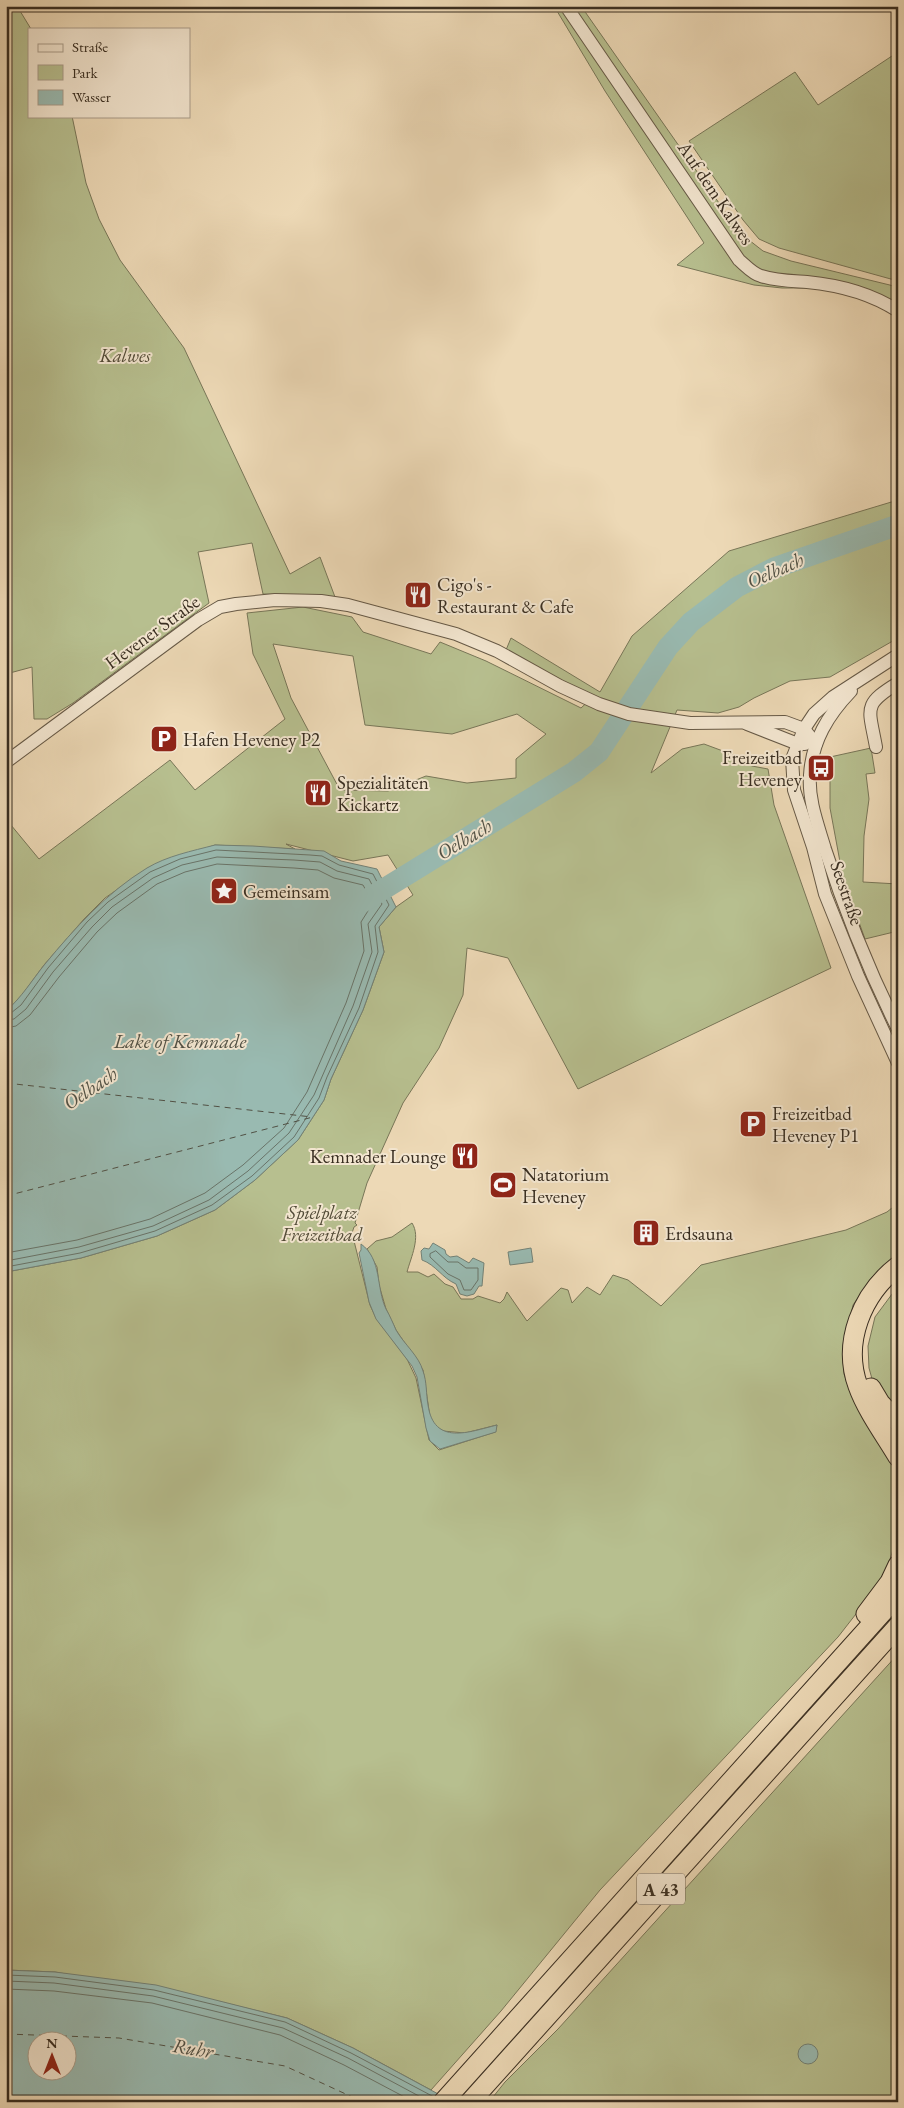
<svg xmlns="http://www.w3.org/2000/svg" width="904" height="2108" font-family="'EB Garamond',serif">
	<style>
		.green { fill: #b7bf8f; stroke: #787658; fill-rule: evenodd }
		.water { fill: #99bab1; stroke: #738277; fill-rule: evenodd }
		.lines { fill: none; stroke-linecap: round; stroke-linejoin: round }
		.shore { stroke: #697469; stroke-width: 1 }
		.river { stroke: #99bab1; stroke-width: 21 }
		.ferry { stroke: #515145; stroke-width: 1; stroke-dasharray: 6 5; stroke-linecap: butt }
		.minor-casing { stroke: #665946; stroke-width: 14 }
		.highway-casing { stroke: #392e21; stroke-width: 21 }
		.minor { stroke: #f3e6d0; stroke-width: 12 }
		.highway { stroke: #edd9b6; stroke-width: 19 }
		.labels { text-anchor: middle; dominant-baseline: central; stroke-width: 4; stroke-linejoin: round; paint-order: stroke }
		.shield { fill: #f3e6d0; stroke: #716556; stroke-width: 1 }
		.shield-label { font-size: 18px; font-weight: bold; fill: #392e21 }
		.street-label { font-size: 19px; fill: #392e21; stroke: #f3e6d0 }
		.park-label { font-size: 19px; font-style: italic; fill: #524b37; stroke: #f3e6d0 }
		.poi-label { font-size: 19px; fill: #392e21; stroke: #f3e6d0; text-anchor: start }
		.water-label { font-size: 20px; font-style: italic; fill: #515145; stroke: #f3e6d0 }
	</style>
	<rect width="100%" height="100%" fill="#edd9b6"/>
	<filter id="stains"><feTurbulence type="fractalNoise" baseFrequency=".004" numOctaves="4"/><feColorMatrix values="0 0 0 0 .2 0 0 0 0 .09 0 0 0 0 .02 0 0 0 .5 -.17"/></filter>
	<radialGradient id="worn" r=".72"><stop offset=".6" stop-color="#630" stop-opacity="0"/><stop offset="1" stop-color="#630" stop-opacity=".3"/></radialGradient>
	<g class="green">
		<polygon points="6,6 17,6 31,29 29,29 29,116 72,116 86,183 99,219 120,260 184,348 290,574 320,557 335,597 263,594 252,543 198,552 209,603 73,703 47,719 34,719 32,667 6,674"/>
		<polygon points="554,6 560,6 735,262 815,288 782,288 754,285 677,265 704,243 605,91"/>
		<polygon points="571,6 581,6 740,233 763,251 791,261 898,287 898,304 813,277 769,273 757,268 739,254"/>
		<polygon points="898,52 898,281 779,248 759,239 743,220 689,141 795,72 818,105"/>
		<path d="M898,500V638L830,677L790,681L754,698L739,707L718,713L677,710L651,773L682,749L704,744L731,754L752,766L768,769L774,805L831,968L578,1089L508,958L467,948L463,995L439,1048L403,1103L367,1183L355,1223L357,1225L354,1227L352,1233L370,1305L376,1318L407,1359L416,1378L429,1440L439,1450L495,1432L497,1425L465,1433L443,1431L435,1426L430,1417L423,1370L396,1330L386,1309L379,1285L377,1267L367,1249L376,1241L392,1237L412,1223C421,1237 411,1257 407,1272H418L428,1277L434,1274L445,1284L453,1287L461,1299H473L478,1296L500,1303L504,1299L507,1292L527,1321L561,1288L568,1290L572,1303L587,1287L600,1295L613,1275L628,1280L661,1306L701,1265L846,1230L887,1212L898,1203V1254L872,1277L853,1305L843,1350L844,1374L853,1399L891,1461L897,1480L898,1534L884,1578L838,1637L600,1890L501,2011L431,2090L353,2048L287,2018L221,2002L55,1972L6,1970V1272L81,1258L157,1236L215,1210L255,1180L298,1140L324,1100L331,1079L363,1010L384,952L379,927L396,907L413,895L388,855L353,861L286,844L295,849L215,845L148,868L105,898L84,919L44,965L17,1002L6,1011V819L39,859L170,760L195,790L285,719L253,654L247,613L303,607L352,617L363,632L431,654L440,642L486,661L581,708L593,697L506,650L511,638L600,692L632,636L729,551ZM273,644L353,656L365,725L452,734L517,714L546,734L516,759V778L467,783L426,776L388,791L340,790L291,698Z"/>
		<polygon points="871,748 875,773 866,774 869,799 864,836 863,882 898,884 898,931 865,939 843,878 830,808 830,757"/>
		<polygon points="898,1286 898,1418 874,1386 869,1368 868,1346 875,1317"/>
		<polygon points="898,1654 898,2102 489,2102 505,2082 558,2029"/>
	</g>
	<g class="water">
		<path d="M215,845L253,846L324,851L341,861L377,869L396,907L379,927L384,952L363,1010L331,1079L324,1100L298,1140L255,1180L215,1210L157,1236L81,1258L6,1272V1011C22,997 32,980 45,964C75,928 106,893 147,868C167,856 192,851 215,845Z"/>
		<path d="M433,1243L445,1250L446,1254L450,1257L457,1256L469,1263L473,1258L484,1263L482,1286H479L474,1294L467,1296L460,1294L456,1284C442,1278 436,1265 422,1260L421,1251L424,1248L429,1249Z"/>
		<path d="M361,1244C382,1259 376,1288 386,1309C390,1316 393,1323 396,1330C404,1344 419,1356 423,1371C427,1382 426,1394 428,1405C434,1446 469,1432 497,1425L496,1432L440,1449L430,1441L426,1428L417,1377L412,1366L376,1319L369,1302L359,1253L361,1250Z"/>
		<polygon points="531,1248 533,1262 510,1265 508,1252"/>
		<path d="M6,1970L55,1972L156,1985L287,2018L353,2048L453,2102H6ZM38,2040H68V2070H38Z"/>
		<circle cx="808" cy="2054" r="10"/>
	</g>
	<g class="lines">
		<g class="shore">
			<polyline points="6,1014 11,1013 21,1005 48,968 87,922 108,902 150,872 180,859 216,850 310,855 322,856 339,865 373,874 389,905 375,926 378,952 359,1008 327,1077 319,1098 294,1137 252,1176 212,1205 155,1231 80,1253 6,1267"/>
			<polyline points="6,1020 14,1019 26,1009 53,972 92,927 112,907 153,878 182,865 217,857 294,860 320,862 337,871 369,879 382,904 368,924 372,952 353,1006 314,1095 289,1133 248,1171 209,1200 153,1226 79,1247 6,1261"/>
			<polyline points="6,1028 16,1026 30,1015 59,977 97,932 117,913 157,884 185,872 217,864 294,868 318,870 334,878 363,885 373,903 361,922 364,951 346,1003 307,1092 284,1128 243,1165 205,1193 150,1219 77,1240 6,1253"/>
			<polygon points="436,1251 448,1262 458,1262 466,1268 478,1268 478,1280 471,1290 464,1290 460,1280 448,1274 430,1257 430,1254"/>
			<polyline points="6,1975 55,1977 154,1990 285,2022 351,2053 434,2097"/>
			<polyline points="6,1981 54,1983 153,1996 283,2028 348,2058 430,2102"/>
			<polyline points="6,1989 54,1991 152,2003 280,2035 344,2065 414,2102"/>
		</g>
		<polyline class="river" points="361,903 574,772 599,752 668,647 691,622 737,587 774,568 898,525"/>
		<g class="ferry">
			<polyline points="6,1083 312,1117"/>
			<polyline points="6,1196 313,1117"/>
			<polyline points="6,2034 119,2038 285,2066 363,2102"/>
		</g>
		<g class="minor-casing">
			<g id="minor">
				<path d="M566,6L739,260C746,266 753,274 761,276C776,281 792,281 807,282C838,285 872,294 898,311"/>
				<polyline points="898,655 833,697 814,714 804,729 792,759 794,790 813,847 825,894 858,976 898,1063"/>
				<path d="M851,691C828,715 812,741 810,775C808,800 818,825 825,849C845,911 869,971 898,1029"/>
				<polyline points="747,724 798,744 805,744"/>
				<path d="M876,747C869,708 862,705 898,683"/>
				<polyline points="6,762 198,620 220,607 236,604 275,600 321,601 348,605 456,634 497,651 560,686 599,704 629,714 690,723 785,722 804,729 816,744"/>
			</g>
		</g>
		<g class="highway-casing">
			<g id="highway">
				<path d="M898,1266C862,1294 842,1342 858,1386C867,1411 885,1435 898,1457"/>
				<polyline points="871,1388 880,1403 898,1422"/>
				<polyline points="866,1614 890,1582 898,1565"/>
				<polyline points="443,2102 898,1595"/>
				<polyline points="470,2102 898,1626"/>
			</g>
		</g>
		<use href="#minor" class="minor"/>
		<use href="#highway" class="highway"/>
	</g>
	<defs>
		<g id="restaurant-square" transform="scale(1.4375)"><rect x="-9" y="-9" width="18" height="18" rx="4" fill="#8f2418" stroke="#f3e6d0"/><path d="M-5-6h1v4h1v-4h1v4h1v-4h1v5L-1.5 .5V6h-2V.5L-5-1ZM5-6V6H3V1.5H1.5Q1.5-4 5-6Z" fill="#fff"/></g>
		<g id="parking-square" transform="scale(1.4375)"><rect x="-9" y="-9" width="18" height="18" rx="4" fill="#8f2418" stroke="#f3e6d0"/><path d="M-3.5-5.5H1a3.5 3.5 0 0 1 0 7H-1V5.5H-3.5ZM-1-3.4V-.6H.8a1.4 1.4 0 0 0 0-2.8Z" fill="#fff"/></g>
		<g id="bus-square" transform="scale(1.4375)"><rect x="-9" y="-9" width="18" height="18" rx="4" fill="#8f2418" stroke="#f3e6d0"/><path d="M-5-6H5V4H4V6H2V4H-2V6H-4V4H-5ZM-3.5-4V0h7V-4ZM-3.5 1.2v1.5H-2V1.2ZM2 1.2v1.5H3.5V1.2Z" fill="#fff"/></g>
		<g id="sight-square" transform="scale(1.4375)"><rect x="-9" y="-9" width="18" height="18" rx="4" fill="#8f2418" stroke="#f3e6d0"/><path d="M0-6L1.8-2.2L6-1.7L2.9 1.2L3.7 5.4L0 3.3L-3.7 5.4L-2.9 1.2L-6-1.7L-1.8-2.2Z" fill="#fff"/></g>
		<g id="stadium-square" transform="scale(1.4375)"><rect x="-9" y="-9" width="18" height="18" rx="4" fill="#8f2418" stroke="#f3e6d0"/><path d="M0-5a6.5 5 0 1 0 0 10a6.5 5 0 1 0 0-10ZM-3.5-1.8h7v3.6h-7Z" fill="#fff"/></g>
		<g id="building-square" transform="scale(1.4375)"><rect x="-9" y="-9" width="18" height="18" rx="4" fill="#8f2418" stroke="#f3e6d0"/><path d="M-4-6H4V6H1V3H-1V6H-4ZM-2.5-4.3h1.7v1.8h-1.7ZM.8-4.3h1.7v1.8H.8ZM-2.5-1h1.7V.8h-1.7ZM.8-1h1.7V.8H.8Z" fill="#fff"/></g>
	</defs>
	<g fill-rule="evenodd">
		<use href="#restaurant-square" x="418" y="595"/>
		<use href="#parking-square" x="164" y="739"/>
		<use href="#bus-square" x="821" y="768"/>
		<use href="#restaurant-square" x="318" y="793"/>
		<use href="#sight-square" x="224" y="891"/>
		<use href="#parking-square" x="753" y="1124"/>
		<use href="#restaurant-square" x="465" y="1156"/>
		<use href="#stadium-square" x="503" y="1185"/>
		<use href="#building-square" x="646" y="1233"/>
	</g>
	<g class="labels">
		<rect class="shield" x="637" y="1873.5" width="48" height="31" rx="4"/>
		<g class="shield-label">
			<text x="661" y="1889">A 43</text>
		</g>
		<g class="street-label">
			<text transform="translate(716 193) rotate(56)">Auf dem Kalwes</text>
			<text transform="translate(152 632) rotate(-36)">Hevener Straße</text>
			<text transform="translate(847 893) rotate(71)">Seestraße</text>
		</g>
		<g class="park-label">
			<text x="125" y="355">Kalwes</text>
			<text x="322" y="1212">Spielplatz<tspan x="322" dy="22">Freizeitbad</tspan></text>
		</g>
		<g class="poi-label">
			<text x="437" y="584">Cigo's -<tspan x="437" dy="22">Restaurant &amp; Cafe</tspan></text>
			<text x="183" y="739">Hafen Heveney P2</text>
			<text x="802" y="757" text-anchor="end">Freizeitbad<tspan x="802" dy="22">Heveney</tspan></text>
			<text x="337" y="782">Spezialitäten<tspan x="337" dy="22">Kickartz</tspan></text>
			<text x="243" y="891">Gemeinsam</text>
			<text x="772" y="1113">Freizeitbad<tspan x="772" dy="22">Heveney P1</tspan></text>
			<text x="446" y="1156" text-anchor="end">Kemnader Lounge</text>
			<text x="522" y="1174">Natatorium<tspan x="522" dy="22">Heveney</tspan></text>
			<text x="665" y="1233">Erdsauna</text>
		</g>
		<g class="water-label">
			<text transform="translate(775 570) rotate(-24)">Oelbach</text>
			<text transform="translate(464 839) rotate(-31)">Oelbach</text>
			<text x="180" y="1041">Lake of Kemnade</text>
			<text transform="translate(90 1088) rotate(-34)">Oelbach</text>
			<text transform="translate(193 2048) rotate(9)">Ruhr</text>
		</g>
	</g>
	<rect width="904" height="2108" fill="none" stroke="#edd9b6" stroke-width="25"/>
	<rect x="8" y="8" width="889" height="2093" fill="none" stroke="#392e21" stroke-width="2.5"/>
	<rect x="12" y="12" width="879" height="2083" fill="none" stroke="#392e21"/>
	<rect x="28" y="28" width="162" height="90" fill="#f3e6d0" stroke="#a99c8a"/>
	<rect x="38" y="44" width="25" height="8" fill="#f3e6d0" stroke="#a99c8a"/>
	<text x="72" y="52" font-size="15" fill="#392e21">Straße</text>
	<rect x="38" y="65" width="25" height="15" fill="#b7bf8f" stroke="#a99c8a"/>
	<text x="72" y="78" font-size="15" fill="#392e21">Park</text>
	<rect x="38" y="90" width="25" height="15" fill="#99bab1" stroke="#a99c8a"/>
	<text x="72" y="102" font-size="15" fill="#392e21">Wasser</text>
	<g transform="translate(52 2056)"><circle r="24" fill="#f3e6d0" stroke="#a99c8a"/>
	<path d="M0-4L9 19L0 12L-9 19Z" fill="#8f2418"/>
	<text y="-8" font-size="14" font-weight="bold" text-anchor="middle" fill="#392e21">N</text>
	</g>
	<rect width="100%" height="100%" filter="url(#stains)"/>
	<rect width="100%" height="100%" fill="url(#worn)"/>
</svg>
